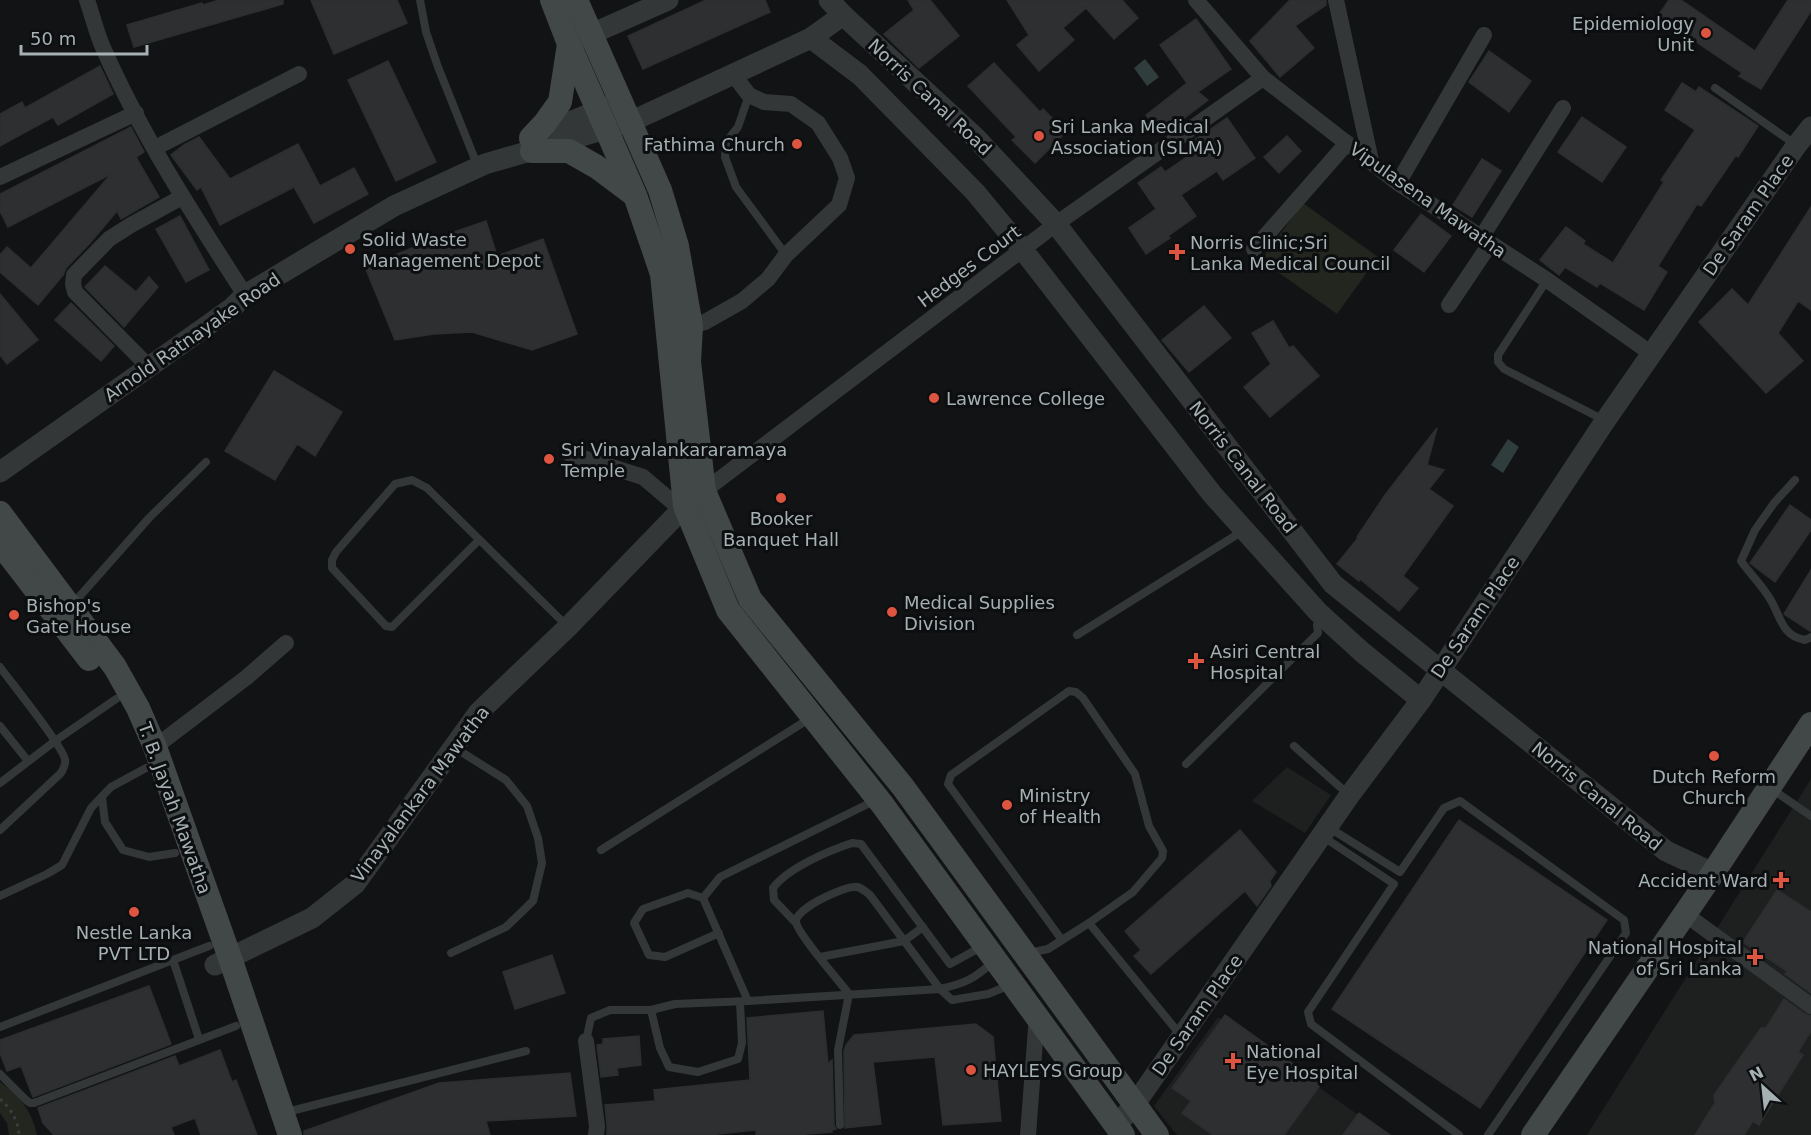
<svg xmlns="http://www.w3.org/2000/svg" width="1811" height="1135" font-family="'DejaVu Sans',sans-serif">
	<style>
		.built { fill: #1e2020 }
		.green { fill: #22261f }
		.water { fill: #2f3d3c }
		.building { fill: #2d2f30; stroke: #2c2e2f; stroke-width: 1.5 }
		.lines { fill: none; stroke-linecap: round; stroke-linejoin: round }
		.path { stroke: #3a3e3f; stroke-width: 3; stroke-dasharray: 3 4.5; stroke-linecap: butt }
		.service { stroke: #343738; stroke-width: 8 }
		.minor { stroke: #343738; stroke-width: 16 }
		.tertiary { stroke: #343738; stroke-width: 21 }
		.secondary { stroke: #424748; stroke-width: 24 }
		.poi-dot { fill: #dd5541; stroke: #0d0e0f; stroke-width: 2 }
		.labels { text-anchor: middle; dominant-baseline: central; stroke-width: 6; stroke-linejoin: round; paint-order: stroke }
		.poi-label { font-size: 18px; fill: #a5b1b3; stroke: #0d0e0f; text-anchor: start }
		.street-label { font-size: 18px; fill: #a5b1b3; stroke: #0d0e0f }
	</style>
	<rect width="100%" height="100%" fill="#121314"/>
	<g class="built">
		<polygon points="1287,767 1331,795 1305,833 1252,801"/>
		<polygon points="1811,779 1811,1135 1587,1135"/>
		<polygon points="1218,1017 1387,1135 1177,1135 1154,1106"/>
	</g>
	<g class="green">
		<polygon points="1303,203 1378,257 1337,314 1261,260"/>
		<path d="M0,1082C20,1096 32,1111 37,1135H9L7,1123L0,1113Z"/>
	</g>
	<g class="water">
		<polygon points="1145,59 1159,77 1147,86 1134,68"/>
		<polygon points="1508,439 1519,447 1503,473 1491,465"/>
	</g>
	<g class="building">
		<polygon points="219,0 283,0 283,4 134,47 127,25 202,3 203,5"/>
		<polygon points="311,0 397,0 407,23 334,54"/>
		<polygon points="706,0 765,0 770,12 643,69 628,36"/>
		<polygon points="908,0 930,0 959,36 919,68 884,34 914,10"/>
		<polygon points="1007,0 1122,0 1138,18 1114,39 1086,8 1063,28 1074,40 1039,71 1017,45 1029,35"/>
		<polygon points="1290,0 1326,0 1326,5 1295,26 1314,48 1280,77 1250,41"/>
		<polygon points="1669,0 1681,0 1755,51 1788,0 1811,0 1811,11 1761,89 1739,76 1742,73 1658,16"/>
		<polygon points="1196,19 1231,69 1198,92 1208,100 1162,135 1146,115 1187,83 1160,45"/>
		<polygon points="1489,51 1531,81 1509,112 1469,82"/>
		<polygon points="388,61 436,162 396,181 348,80"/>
		<polygon points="994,63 1040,112 1043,109 1066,132 1035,163 1012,140 1016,137 968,86"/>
		<polygon points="100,66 113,94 58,125 53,117 0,146 0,114 22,102 25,108"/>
		<polygon points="1682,83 1696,92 1699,87 1758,126 1738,157 1736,155 1701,206 1697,204 1658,266 1667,272 1644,310 1600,283 1597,287 1565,267 1559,275 1540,260 1566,227 1585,241 1583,244 1613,263 1664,182 1661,180 1695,130 1665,110"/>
		<polygon points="1582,117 1626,147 1602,182 1558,152"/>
		<polygon points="1227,118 1255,158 1223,180 1217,171 1181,195 1196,216 1168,236 1170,238 1146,254 1129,228 1156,209 1138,183 1161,167 1165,172 1201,147 1195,140"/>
		<polygon points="131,127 144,152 136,157 159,197 121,219 117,211 90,243 66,268 63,275 38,305 0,272 0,255 7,247 31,268 111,174 8,227 0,211 0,194"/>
		<polygon points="1287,136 1301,151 1279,173 1264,157"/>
		<polygon points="199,137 230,179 298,144 320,186 354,168 368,194 314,223 294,187 220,225 201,187 197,190 171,155 184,145"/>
		<polygon points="1482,159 1501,171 1472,217 1453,205"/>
		<polygon points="1811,207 1811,310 1798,301 1778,333 1803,361 1766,393 1699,322 1732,289 1748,305"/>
		<polygon points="1421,214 1451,236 1424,272 1394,250"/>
		<polygon points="180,216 209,270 186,282 156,229"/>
		<polygon points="486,221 497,256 543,239 577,334 532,350 472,332 434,334 395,340 365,267 437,238"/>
		<polygon points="105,266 136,292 149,277 158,287 124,327 85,287"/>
		<polygon points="0,294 38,340 7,364 0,355"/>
		<polygon points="71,303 114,346 101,361 55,320"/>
		<polygon points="1204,306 1231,338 1189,372 1162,340"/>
		<polygon points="1273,321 1289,348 1293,346 1319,376 1270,417 1244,387 1271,364 1252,333"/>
		<polygon points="274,371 342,412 315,456 297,444 275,480 225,451"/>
		<polygon points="1437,428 1427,465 1444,470 1429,489 1453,506 1403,576 1418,588 1399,611 1360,579 1359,581 1337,564 1358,538 1357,537 1385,495"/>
		<polygon points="1790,505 1811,520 1811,530 1775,582 1750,563"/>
		<polygon points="1811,570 1811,631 1810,631 1784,614"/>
		<polygon points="1459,820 1607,920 1480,1108 1332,1009"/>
		<polygon points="1240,830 1276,872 1270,881 1271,886 1257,906 1245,891 1151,974 1134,956 1141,950 1125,931"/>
		<polygon points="1777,890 1811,912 1811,993 1785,974 1787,971 1743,942"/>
		<polygon points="552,955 565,993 515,1009 503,972"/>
		<polygon points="149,986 171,1044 33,1097 21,1066 7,1071 0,1053 0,1040"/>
		<polygon points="1784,999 1805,1014 1811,1016 1811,1031 1798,1052 1803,1055 1759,1125 1753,1121 1744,1135 1695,1135 1715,1103 1714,1095 1761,1028 1766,1028"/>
		<polygon points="823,1011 828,1064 832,1060 834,1125 836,1129 832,1130 832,1132 795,1135 756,1135 756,1130 709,1135 607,1135 607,1125 605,1105 655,1101 654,1090 750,1080 747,1018"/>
		<polygon points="1225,1015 1321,1084 1284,1135 1213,1135 1182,1113 1191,1101 1172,1088"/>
		<polygon points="976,1024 993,1037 1001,1121 943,1125 935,1057 873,1062 881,1124 845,1128 844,1051 846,1045 854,1035"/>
		<polygon points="639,1036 641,1065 617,1068 618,1075 601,1077 597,1045 603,1044 603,1039"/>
		<polygon points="220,1050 232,1082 236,1080 257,1135 201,1135 195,1118 171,1127 174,1135 54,1135 43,1123 38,1108 175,1056 179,1066"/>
		<polygon points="570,1073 576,1116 486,1121 490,1135 304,1135 304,1131 439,1083"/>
		<polygon points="1359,1113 1390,1135 1343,1135"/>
	</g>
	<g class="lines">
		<path class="path" d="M0,1099C11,1109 18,1120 19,1135"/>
		<g class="service">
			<polyline points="420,0 426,32 438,67 478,167"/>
			<polyline points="1715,88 1796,145"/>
			<polyline points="749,95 738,127 726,142 725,157 736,187 786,255"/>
			<polyline points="1547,280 1498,355 1498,362 1504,369 1604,420"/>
			<path d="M1795,480L1774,503L1755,530L1741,561C1750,574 1762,585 1770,599C1781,616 1781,636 1805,640L1811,637"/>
			<polyline points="479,540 392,627 386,626 332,568 332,560 336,552 395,484 412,480 427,488 568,627"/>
			<polyline points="71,606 149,518 206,462"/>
			<polyline points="1077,635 1238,534"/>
			<path d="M0,667C10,681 65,749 65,760C66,765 63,769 61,773L0,830"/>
			<polyline points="0,726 28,761"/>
			<polyline points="1294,746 1349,795"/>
			<polyline points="1186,764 1318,633 1317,625"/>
			<polyline points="0,783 55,741 116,699"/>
			<polyline points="1770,788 1811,816"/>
			<polyline points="102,797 105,822 123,850 149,857 175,853"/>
			<polyline points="1328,827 1400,872 1444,808 1460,801 1624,920 1626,933 1488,1135"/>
			<polyline points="1322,836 1394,884 1308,1012 1311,1024 1459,1135"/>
			<polyline points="601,850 812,717"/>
			<polyline points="0,896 47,874 62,865 91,808 111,787 146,768"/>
			<polyline points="703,898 720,877 876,800"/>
			<path d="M796,923L774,900L773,888C788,868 828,851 852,843L861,844L950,964L983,946"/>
			<polyline points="719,933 665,957 649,955 634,923 643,909 688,893 703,898 748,1001"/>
			<polyline points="1062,940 948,784 951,775 1069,691 1076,692 1083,698 1135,774 1149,826 1163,851 1162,858 1133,892 1089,923"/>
			<polyline points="451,953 506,927 533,901 542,863 538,838 527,806 506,780 455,748"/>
			<polyline points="1029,953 1048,949 1089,923 1182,1037"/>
			<polyline points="820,957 904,941 923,927"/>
			<polyline points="173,960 199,1039"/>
			<polyline points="651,1010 660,1048 669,1067 698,1072 738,1059 742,1043 740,1002"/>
			<polyline points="0,1027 209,946"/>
			<path d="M586,1041L591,1018L610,1010H651L675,1004L748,1001L940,989C966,983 974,979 994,961"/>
			<polyline points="0,1074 26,1100 30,1103 34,1103 236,1026"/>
			<polyline points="283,1113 526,1051"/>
			<path d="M840,1125L838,1050L849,994C840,982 797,933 796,922C795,909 842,887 854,887C860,886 865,891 870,895L940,989L952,1000L988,994L1010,985"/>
		</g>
		<g class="minor">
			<path d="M87,0C93,17 97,36 105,52C143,138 195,217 245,295"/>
			<polyline points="1196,0 1263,78 1398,183 1547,280 1652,354"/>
			<polyline points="1336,0 1371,161"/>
			<polyline points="155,148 299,74"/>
			<polyline points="0,177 136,113"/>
			<polyline points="1398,183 1484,35"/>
			<polyline points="1481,238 1563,108"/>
			<polyline points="1254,249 1347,143"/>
			<polyline points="1449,305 1490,244"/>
			<polyline points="691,326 705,322 742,301 768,279 786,255 839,205 847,178 840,158 818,123 791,104 764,102 749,95 733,74"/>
			<polyline points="149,367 75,292 73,284 74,275 109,239 131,225 182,197"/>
			<polyline points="570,454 643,477 682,510"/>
			<polyline points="704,491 1056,224 1263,78"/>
			<polyline points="155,747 247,677 286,643"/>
			<polyline points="1685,914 1811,1006"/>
			<polyline points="586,1041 597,1126 596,1135"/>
			<polyline points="1028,1135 1037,1015"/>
		</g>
		<g class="tertiary">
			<polyline points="829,0 843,15 976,138 1056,224 1333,584 1666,851 1713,873"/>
			<polyline points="811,38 860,75 975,192 1023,250 1212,494 1318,612 1362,652 1421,700"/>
			<polyline points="569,44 668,0"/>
			<polyline points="530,138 612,105"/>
			<polyline points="0,472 149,367 232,308 245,295 394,206 485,164 630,122 811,38 843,15"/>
			<polyline points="215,965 312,918 355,884 479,712 568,627 685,506 697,497"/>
			<polyline points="1116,1126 1135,1104 1349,796 1421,700 1605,421 1796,146 1811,127"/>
		</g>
		<g class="secondary">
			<polyline points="552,0 569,44 635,195 662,274 685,506 728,610 882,804 1123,1135"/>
			<polyline points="576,0 660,190 677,246 691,326 689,362 704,491 750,599 903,787 1157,1135"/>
			<polyline points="531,138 545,123 560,102 569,44"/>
			<polyline points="532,151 569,151 597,167 633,194"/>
			<polyline points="0,513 115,667 138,708 155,747 230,958 290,1135"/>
			<polyline points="0,543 89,659"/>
			<polyline points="1533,1135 1713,873 1811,724"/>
		</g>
	</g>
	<g class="poi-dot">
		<circle cx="1706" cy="33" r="6"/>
		<circle cx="1039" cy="136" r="6"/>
		<circle cx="797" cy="144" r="6"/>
		<circle cx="350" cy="249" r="6"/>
		<path d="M1174 243h6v6h6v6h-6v6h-6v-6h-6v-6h6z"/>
		<circle cx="934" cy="398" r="6"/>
		<circle cx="549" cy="459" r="6"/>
		<circle cx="781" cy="498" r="6"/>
		<circle cx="892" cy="612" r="6"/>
		<circle cx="14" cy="615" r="6"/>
		<path d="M1193 652h6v6h6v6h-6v6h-6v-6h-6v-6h6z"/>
		<circle cx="1714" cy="756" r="6"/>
		<circle cx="1007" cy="805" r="6"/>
		<path d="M1778 871h6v6h6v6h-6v6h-6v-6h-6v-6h6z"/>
		<circle cx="134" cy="912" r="6"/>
		<path d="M1752 948h6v6h6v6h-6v6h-6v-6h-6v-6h6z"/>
		<path d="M1230 1052h6v6h6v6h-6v6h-6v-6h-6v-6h6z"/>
		<circle cx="971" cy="1070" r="6"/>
	</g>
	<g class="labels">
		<g class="poi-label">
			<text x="1694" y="23" text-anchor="end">Epidemiology<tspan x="1694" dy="21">Unit</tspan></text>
			<text x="1051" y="126">Sri Lanka Medical<tspan x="1051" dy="21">Association (SLMA)</tspan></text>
			<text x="785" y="144" text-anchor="end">Fathima Church</text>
			<text x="362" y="239">Solid Waste<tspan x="362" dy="21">Management Depot</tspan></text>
			<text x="1190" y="242">Norris Clinic;Sri<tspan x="1190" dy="21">Lanka Medical Council</tspan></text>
			<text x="946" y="398">Lawrence College</text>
			<text x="561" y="449">Sri Vinayalankararamaya<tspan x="561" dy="21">Temple</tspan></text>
			<text x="781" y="518" text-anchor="middle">Booker<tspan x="781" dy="21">Banquet Hall</tspan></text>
			<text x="904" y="602">Medical Supplies<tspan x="904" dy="21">Division</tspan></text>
			<text x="26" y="605">Bishop's<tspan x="26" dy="21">Gate House</tspan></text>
			<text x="1210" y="651">Asiri Central<tspan x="1210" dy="21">Hospital</tspan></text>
			<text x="1714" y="776" text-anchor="middle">Dutch Reform<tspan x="1714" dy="21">Church</tspan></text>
			<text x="1019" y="795">Ministry<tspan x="1019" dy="21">of Health</tspan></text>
			<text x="1768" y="880" text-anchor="end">Accident Ward</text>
			<text x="134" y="932" text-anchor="middle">Nestle Lanka<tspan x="134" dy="21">PVT LTD</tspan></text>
			<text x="1742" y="947" text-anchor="end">National Hospital<tspan x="1742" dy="21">of Sri Lanka</tspan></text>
			<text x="1246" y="1051">National<tspan x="1246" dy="21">Eye Hospital</tspan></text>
			<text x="983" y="1070">HAYLEYS Group</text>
		</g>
		<g class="street-label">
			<text transform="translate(930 97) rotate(43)">Norris Canal Road</text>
			<text transform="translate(1428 200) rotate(35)">Vipulasena Mawatha</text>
			<text transform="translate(1748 215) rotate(-55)">De Saram Place</text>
			<text transform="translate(969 266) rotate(-37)">Hedges Court</text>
			<text transform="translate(192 337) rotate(-35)">Arnold Ratnayake Road</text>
			<text transform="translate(1243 467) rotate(52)">Norris Canal Road</text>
			<text transform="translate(1475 617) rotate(-56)">De Saram Place</text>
			<text transform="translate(420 794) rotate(-53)">Vinayalankara Mawatha</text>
			<text transform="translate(1597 796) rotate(39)">Norris Canal Road</text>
			<text transform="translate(175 808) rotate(70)">T. B. Jayah Mawatha</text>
			<text transform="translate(1197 1015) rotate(-55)">De Saram Place</text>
		</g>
	</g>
	<g transform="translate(1763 1087) rotate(333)" stroke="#0d0e0f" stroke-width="4.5" paint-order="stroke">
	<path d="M0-4.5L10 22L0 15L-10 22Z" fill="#a5b1b3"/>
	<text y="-9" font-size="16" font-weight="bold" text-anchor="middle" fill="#a5b1b3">N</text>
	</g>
	<path d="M21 45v9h126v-9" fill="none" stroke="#a5b1b3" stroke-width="3"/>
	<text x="30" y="45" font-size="18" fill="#a5b1b3" stroke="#0d0e0f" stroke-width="4.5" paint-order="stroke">50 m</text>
</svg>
